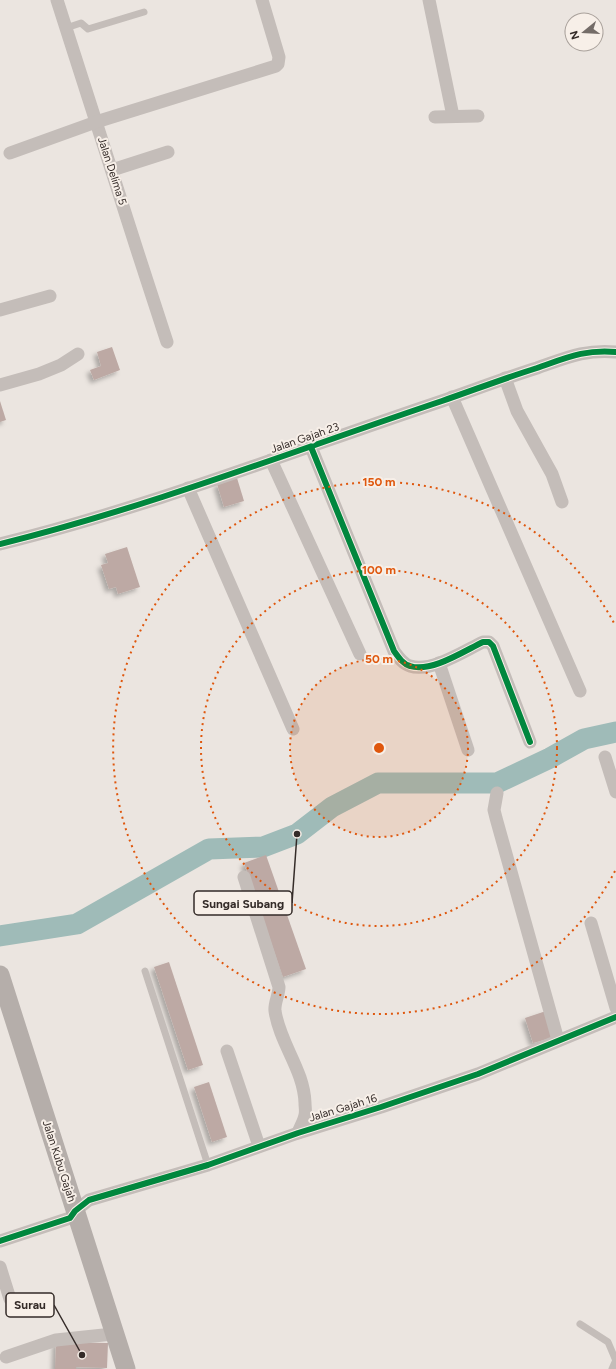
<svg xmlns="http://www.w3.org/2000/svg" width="616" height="1369" font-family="Figtree,sans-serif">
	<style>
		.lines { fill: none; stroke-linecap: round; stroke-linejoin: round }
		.river { stroke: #9fbbb8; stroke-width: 21 }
		.building { fill: #bda9a4; filter: url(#shadow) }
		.lane { stroke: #c4bdb9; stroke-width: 7 }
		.street { stroke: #c4bdb9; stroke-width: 13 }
		.secondary { stroke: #b5aeaa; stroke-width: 19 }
		.cycleway-casing { stroke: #f7efe8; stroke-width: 8 }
		.cycleway { stroke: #00873e; stroke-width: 6 }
		.ring { fill: none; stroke: #df570d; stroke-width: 2; stroke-dasharray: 2 4 }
		.labels { text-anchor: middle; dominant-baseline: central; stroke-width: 4; stroke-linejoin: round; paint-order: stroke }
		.street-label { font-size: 11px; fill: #342b28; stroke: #f7efe8 }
		.centre { fill: #df570d; stroke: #f7efe8; stroke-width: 2 }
		.ring-label { font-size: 12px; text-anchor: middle; font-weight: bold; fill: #df570d; stroke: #f7efe8; stroke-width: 4; stroke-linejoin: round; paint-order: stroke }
		.leader { fill: none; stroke: #342b28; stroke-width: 1.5 }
		.callout-dot { fill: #342b28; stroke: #f7efe8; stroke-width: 1.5 }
		.callout { fill: #f7efe8; stroke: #342b28; stroke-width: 1.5 }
		.callout-label { font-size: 12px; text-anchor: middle; font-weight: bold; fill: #342b28 }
	</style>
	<defs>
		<filter id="shadow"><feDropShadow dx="-3.5" dy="3.5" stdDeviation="2" flood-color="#0004"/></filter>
	</defs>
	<rect width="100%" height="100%" fill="#ebe5e0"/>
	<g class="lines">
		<polyline class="river" points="0,936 77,924 209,849 263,847 297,834 332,807 378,783 497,783 550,758 584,739 616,732"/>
	</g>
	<g class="building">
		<polygon points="112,347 120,370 94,380 90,370 101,366 97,352"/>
		<polygon points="0,401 6,420 0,422"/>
		<polygon points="237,478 244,501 224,507 217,484"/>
		<polygon points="127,547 140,587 118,594 116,587 109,589 101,565 108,563 105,554"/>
		<polygon points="266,855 306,969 283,977 244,863"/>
		<polygon points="169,962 203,1065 188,1070 154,967"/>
		<polygon points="546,1011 554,1037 533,1043 525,1018"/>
		<polygon points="209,1082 227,1137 212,1142 194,1087"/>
		<polygon points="56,1342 108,1343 107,1368 76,1367 76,1369 55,1369"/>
	</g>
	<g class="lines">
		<g class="lane">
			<polyline points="66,28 81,23 88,29 144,12"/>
			<polyline points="145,971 208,1165"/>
			<polyline points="580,1324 608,1342 616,1361"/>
			<polyline points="612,1369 616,1360"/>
		</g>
		<g class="street">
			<polyline points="57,0 138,253 167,342"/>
			<polyline points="429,0 453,116"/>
			<polyline points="435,117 478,116"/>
			<polyline points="10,153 96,122 276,66 278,64 279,57 262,0"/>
			<polyline points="112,170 168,152"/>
			<polyline points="0,310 50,296"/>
			<polyline points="505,378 517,411 552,474 562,502"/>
			<polyline points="0,385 39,374 61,365 78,354"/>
			<polyline points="452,397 580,691"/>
			<path d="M311,447L394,651C399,658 403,664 410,666C431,673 464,651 483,642H489L493,646L530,742"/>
			<polyline points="271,460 360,654"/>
			<polyline points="188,488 293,729"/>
			<path d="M0,544C150,507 296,450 442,401C474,390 505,378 537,368C566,358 585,349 616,352"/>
			<polyline points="439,663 468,750"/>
			<polyline points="605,757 616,792"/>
			<polyline points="497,793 494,810 496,818 558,1040"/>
			<path d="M244,877L279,987C279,995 274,1003 275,1011C280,1044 304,1070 305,1103C305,1107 306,1111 305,1115C304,1121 300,1127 298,1133"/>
			<polyline points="591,923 616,1008"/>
			<polyline points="227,1051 259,1146"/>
			<polyline points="0,1241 70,1218 75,1211 89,1200 208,1165 298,1133 381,1107 478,1074 616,1017"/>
			<polyline points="0,1267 10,1299"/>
			<polyline points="6,1357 56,1340 113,1334"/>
		</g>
		<polyline class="secondary" points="0,975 126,1369"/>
		<g class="cycleway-casing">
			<g id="cycleway">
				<path d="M311,447L394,651C399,658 403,664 410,666C431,673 464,651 483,642H489L493,646L530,742"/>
				<path d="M0,544C150,507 296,450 442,401C474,390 505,378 537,368C566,358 585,349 616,352"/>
				<polyline points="0,1241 70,1218 75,1211 89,1200 208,1165 298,1133 381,1107 478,1074 616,1017"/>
			</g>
		</g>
		<use href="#cycleway" class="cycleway"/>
	</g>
	<circle cx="379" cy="748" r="89" fill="#df570d" fill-opacity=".12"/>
	<g class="ring">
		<circle cx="379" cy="748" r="89"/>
		<circle cx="379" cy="748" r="178"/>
		<path d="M615 871A266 266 0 1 1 615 625"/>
	</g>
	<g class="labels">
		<g class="street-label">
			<text transform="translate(112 171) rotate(72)">Jalan Delima 5</text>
			<text transform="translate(305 438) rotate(-19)">Jalan Gajah 23</text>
			<text transform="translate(343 1108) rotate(-17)">Jalan Gajah 16</text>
			<text transform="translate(59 1161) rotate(72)">Jalan Kubu Gajah</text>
		</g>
	</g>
	<circle cx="379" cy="748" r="6" class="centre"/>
	<g class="ring-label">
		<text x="379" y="486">150 m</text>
		<text x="379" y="574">100 m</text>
		<text x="379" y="663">50 m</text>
	</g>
	<path class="leader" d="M297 834L292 903M82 1355L54 1305"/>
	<g class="callout-dot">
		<circle cx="297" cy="834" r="4"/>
		<circle cx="82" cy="1355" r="4"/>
	</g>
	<g class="callout">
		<rect x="194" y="891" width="98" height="24" rx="4"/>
		<rect x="6" y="1293" width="48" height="24" rx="4"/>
	</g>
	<g class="callout-label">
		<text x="243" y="908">Sungai Subang</text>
		<text x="30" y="1309">Surau</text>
	</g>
	<g transform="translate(584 32) rotate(252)"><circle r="19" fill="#f7efe8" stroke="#a9a19b"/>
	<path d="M0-3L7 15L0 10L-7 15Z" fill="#746c68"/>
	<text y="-6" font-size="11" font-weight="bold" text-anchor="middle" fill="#342b28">N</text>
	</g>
</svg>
